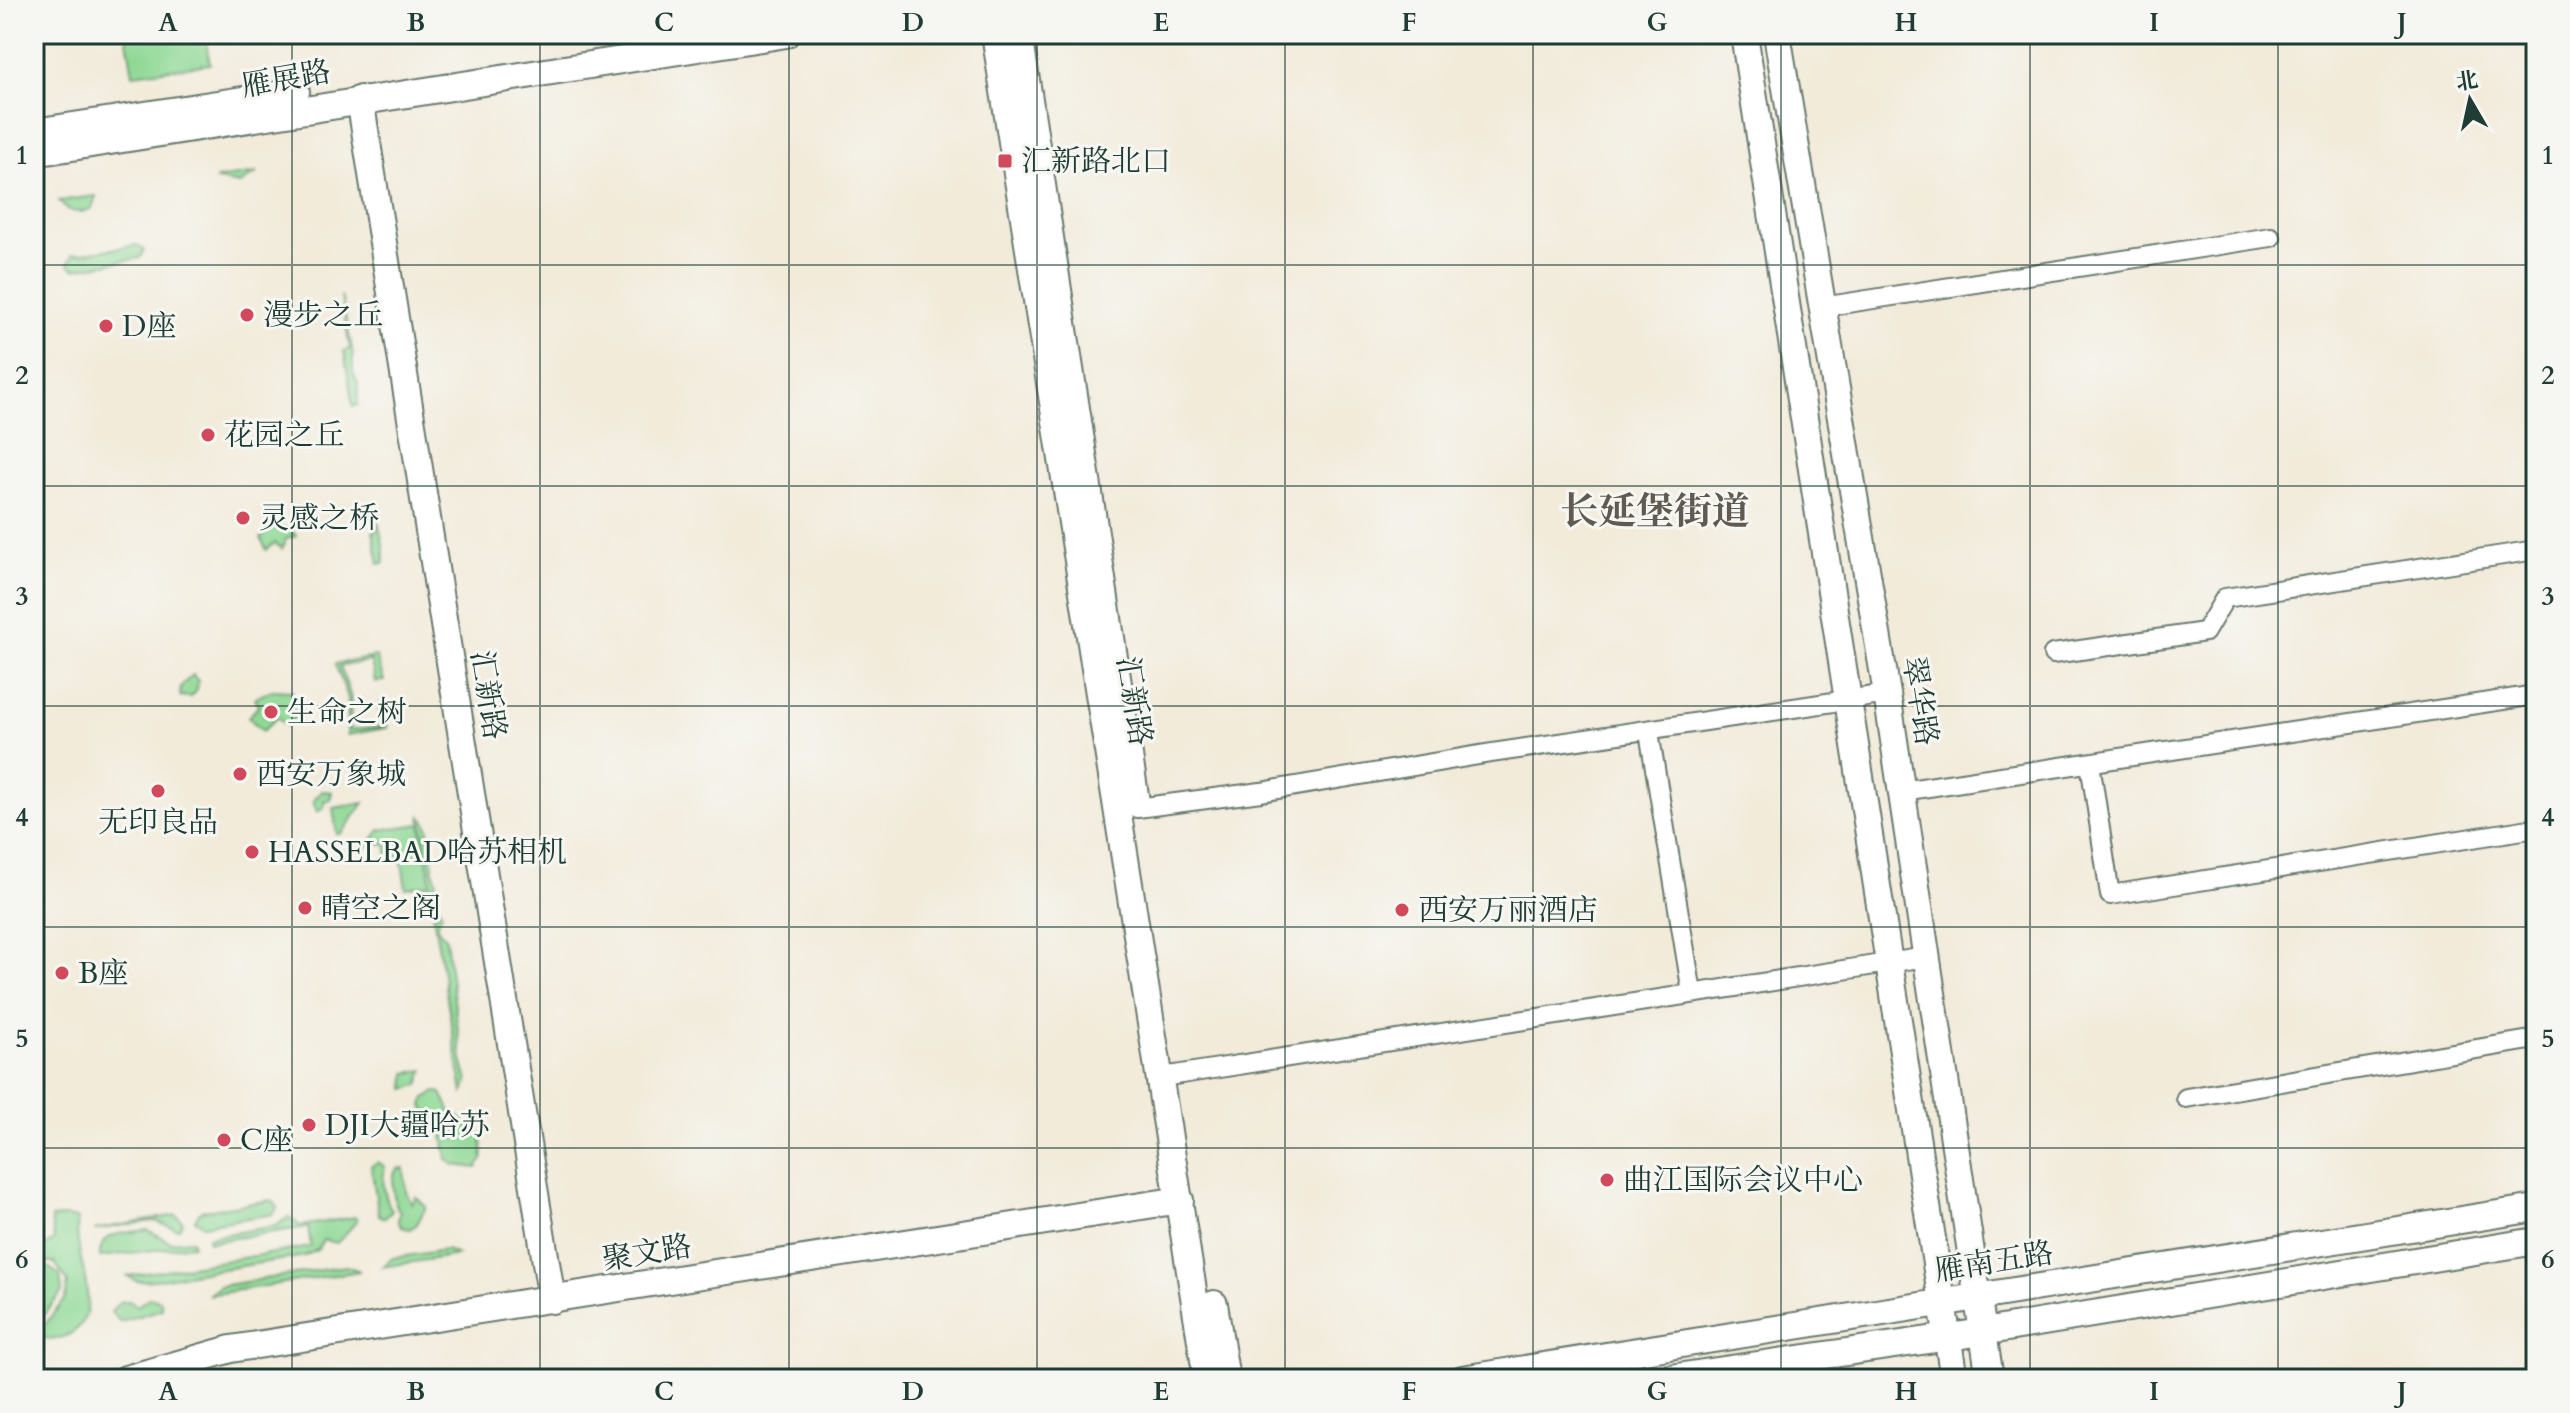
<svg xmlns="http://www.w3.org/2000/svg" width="2570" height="1413" font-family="Cardo,'Noto Serif SC',serif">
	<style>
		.green { fill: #8ed894; stroke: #568a64; stroke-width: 2 }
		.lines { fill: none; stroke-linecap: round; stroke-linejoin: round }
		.street-casing { stroke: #697a6e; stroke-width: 22 }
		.secondary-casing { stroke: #697a6e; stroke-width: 30 }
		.street { stroke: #fff; stroke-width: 18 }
		.secondary { stroke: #fff; stroke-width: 26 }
		.grid { fill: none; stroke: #1f3d34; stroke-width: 2; stroke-opacity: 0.55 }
		.poi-dot { fill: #d1495b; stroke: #f6f6f2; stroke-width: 3 }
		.labels { text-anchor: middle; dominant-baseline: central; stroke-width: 6; stroke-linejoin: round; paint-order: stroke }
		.street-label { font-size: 30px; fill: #1f3d34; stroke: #f6f6f2 }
		.poi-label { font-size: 30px; fill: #1f3d34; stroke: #f6f6f2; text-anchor: start }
		.district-label { font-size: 38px; font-weight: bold; fill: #5f5b52; stroke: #f6f6f2 }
		.neatline { fill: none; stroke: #1f3d34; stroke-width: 3 }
		.grid-label { font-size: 26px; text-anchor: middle; font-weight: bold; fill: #1f3d34 }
	</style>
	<rect width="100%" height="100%" fill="#f6f6f2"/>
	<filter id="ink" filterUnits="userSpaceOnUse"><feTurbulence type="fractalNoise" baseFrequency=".0125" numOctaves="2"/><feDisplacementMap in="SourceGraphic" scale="16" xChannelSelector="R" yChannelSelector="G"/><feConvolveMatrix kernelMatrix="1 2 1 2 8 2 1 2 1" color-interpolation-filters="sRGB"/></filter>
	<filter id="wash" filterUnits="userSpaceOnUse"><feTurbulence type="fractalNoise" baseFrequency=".006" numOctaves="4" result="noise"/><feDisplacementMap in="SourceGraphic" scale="32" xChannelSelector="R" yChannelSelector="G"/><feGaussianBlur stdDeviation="1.8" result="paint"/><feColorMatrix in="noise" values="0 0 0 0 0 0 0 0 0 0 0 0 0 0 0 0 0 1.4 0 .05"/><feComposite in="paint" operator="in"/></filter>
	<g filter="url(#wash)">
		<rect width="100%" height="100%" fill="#f2ebda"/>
		<g class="green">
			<polygon points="126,34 205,34 210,64 133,74"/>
			<polygon points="257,173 240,184 216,180 216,179"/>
			<path d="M96,196L92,208C79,215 68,213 59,201Z"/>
			<polygon points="137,245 144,250 140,258 74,269 68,264 72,255"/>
			<polygon points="341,296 353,353 353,373 358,383 358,405 353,407 344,351 350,349"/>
			<polygon points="376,513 384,548 384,563 379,564 373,531 378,529"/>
			<polygon points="271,527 290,528 296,536 286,539 282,549 275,543 266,550 261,538"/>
			<polygon points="376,657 384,681 375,682 371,661 340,666 351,698 350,730 381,727 379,705 387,703 387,728 347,735 348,698 335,664"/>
			<polygon points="193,675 198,681 197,690 190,697 180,696 181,686"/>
			<polygon points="272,690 292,691 293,708 299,713 287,726 277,717 263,731 248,717 258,707 255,698"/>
			<polygon points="322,791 332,792 330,800 324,801 324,808 317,812 313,801"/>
			<polygon points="364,803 342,833 337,834 333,808"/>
			<path d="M421,816C437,832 427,863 437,881L431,898L429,884L406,888L401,856L388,858L386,843L368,846L380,830L421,824L431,885Z"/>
			<polygon points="436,901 442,913 436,926 446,939 462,1060 468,1081 463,1093 433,915 437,914"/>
			<polygon points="424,1070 419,1085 405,1089 406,1073"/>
			<polygon points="436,1092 442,1093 450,1110 482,1136 483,1159 477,1168 454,1165 447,1159 440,1117 429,1116 423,1106 425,1098"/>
			<path d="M378,1162L385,1167C381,1181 385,1198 392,1211L385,1218L379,1215L371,1166Z"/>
			<path d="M404,1168L406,1192L412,1204L416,1197L426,1207L417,1224L410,1229L402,1227L398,1221L400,1212C393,1203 390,1177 397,1169Z"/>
			<polygon points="272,1200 278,1207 273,1214 203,1225 195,1220 200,1211"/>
			<polygon points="176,1215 183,1222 178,1229 154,1221 94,1230"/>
			<path d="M65,1217L78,1219C70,1259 119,1330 50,1340L43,1337V1327L65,1299L68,1282L55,1263L34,1262V1253L54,1240L51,1218Z"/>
			<polygon points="289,1217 301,1226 356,1217 357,1221 337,1243 323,1240 319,1249 305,1256 153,1280 137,1281 127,1276 311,1247 308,1227 209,1242 208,1237 275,1226"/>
			<path d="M148,1230L170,1242L192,1240L193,1245L100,1257C99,1230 127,1233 148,1230Z"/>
			<polygon points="446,1250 458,1255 382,1267 393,1258"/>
			<polygon points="46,1266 60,1275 62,1292 41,1318 34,1342 34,1268"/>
			<polygon points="346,1266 360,1271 208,1295 220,1286"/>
			<polygon points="150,1297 161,1301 162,1309 120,1322 111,1312 119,1302 129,1301 137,1306"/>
		</g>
	</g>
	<g filter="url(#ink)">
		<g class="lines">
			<g class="street-casing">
				<g id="street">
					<polyline points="1822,307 2271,237"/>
					<polyline points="2053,654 2205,632 2225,598 2536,550"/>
					<polyline points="1649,732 1692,993"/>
					<polyline points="2090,763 2110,895 2536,828"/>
					<polyline points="1902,791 2536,695"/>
					<polyline points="1137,808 1261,792 1485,754 1887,694"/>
					<polyline points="1162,1077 1926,957"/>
					<polyline points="2186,1098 2536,1039"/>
				</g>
			</g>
			<g class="secondary-casing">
				<g id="secondary">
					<polyline points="995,34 1207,1379"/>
					<polyline points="1019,34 1136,802"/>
					<polyline points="1744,34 1954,1379"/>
					<polyline points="1777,34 1887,694 1990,1379"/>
					<polyline points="360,99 552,1300"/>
					<polyline points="34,132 296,92"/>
					<polyline points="34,153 786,34"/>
					<polyline points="1214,1304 1226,1379"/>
					<polyline points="126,1379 231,1349 1180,1200"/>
					<polyline points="1462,1379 2536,1208"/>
					<polyline points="1663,1379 1983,1332 2536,1241"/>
				</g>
			</g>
			<use href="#street" class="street"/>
			<use href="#secondary" class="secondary"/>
		</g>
	</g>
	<path class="grid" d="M292,34V1379M540,34V1379M789,34V1379M1037,34V1379M1285,34V1379M1533,34V1379M1781,34V1379M2030,34V1379M2278,34V1379M34,265H2536M34,486H2536M34,706H2536M34,927H2536M34,1148H2536"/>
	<g class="poi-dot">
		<rect x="997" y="153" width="16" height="16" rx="4"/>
		<circle cx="247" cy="315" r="8"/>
		<circle cx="106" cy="326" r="8"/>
		<circle cx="208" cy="435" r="8"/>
		<circle cx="243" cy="518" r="8"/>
		<circle cx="271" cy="712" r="8"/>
		<circle cx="240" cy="774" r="8"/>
		<circle cx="158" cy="791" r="8"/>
		<circle cx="252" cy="852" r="8"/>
		<circle cx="305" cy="908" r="8"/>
		<circle cx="1402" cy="910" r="8"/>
		<circle cx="62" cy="973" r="8"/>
		<circle cx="309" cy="1125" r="8"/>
		<circle cx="224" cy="1140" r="8"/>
		<circle cx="1607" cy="1180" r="8"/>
	</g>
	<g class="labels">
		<g class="street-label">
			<text transform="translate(286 79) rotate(-10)">雁展路</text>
			<text transform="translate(488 695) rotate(81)">汇新路</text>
			<text transform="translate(1134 701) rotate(81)">汇新路</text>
			<text transform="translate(1920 701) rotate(81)">翠华路</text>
			<text transform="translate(647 1253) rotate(-9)">聚文路</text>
			<text transform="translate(1994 1262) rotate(-9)">雁南五路</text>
		</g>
		<g class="poi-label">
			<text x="1021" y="161">汇新路北口</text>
			<text x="263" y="315">漫步之丘</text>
			<text x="122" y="326">D座</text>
			<text x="224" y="435">花园之丘</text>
			<text x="259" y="518">灵感之桥</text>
			<text x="287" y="712">生命之树</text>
			<text x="256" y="774">西安万象城</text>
			<text x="158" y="822" text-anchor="middle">无印良品</text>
			<text x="268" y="852">HASSELBAD哈苏相机</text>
			<text x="321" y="908">晴空之阁</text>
			<text x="1418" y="910">西安万丽酒店</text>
			<text x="78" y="973">B座</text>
			<text x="325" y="1125">DJI大疆哈苏</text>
			<text x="240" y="1140">C座</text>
			<text x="1623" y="1180">曲江国际会议中心</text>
		</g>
		<g class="district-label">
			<text x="1655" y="512">长延堡街道</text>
		</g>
	</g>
	<rect width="2570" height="1413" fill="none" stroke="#f6f6f2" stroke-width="88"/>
	<g transform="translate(2470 100) rotate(351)" stroke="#f6f6f2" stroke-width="6" paint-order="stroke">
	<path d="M0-6L14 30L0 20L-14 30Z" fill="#1f3d34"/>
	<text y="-12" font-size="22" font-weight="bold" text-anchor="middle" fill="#1f3d34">北</text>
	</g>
	<rect x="44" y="44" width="2482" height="1325" class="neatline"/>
	<g class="grid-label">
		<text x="168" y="31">A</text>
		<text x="416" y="31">B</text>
		<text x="664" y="31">C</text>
		<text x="913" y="31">D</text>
		<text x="1161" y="31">E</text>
		<text x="1409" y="31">F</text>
		<text x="1657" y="31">G</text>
		<text x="1906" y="31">H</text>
		<text x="2154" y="31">I</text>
		<text x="2402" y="31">J</text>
		<text x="22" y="164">1</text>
		<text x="2548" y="164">1</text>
		<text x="22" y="384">2</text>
		<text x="2548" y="384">2</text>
		<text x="22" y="605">3</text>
		<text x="2548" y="605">3</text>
		<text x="22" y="826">4</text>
		<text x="2548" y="826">4</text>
		<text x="22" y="1047">5</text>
		<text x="2548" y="1047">5</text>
		<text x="22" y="1268">6</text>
		<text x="2548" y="1268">6</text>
		<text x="168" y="1400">A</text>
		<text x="416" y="1400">B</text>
		<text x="664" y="1400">C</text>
		<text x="913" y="1400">D</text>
		<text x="1161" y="1400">E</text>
		<text x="1409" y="1400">F</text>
		<text x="1657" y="1400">G</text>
		<text x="1906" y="1400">H</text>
		<text x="2154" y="1400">I</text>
		<text x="2402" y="1400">J</text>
	</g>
</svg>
